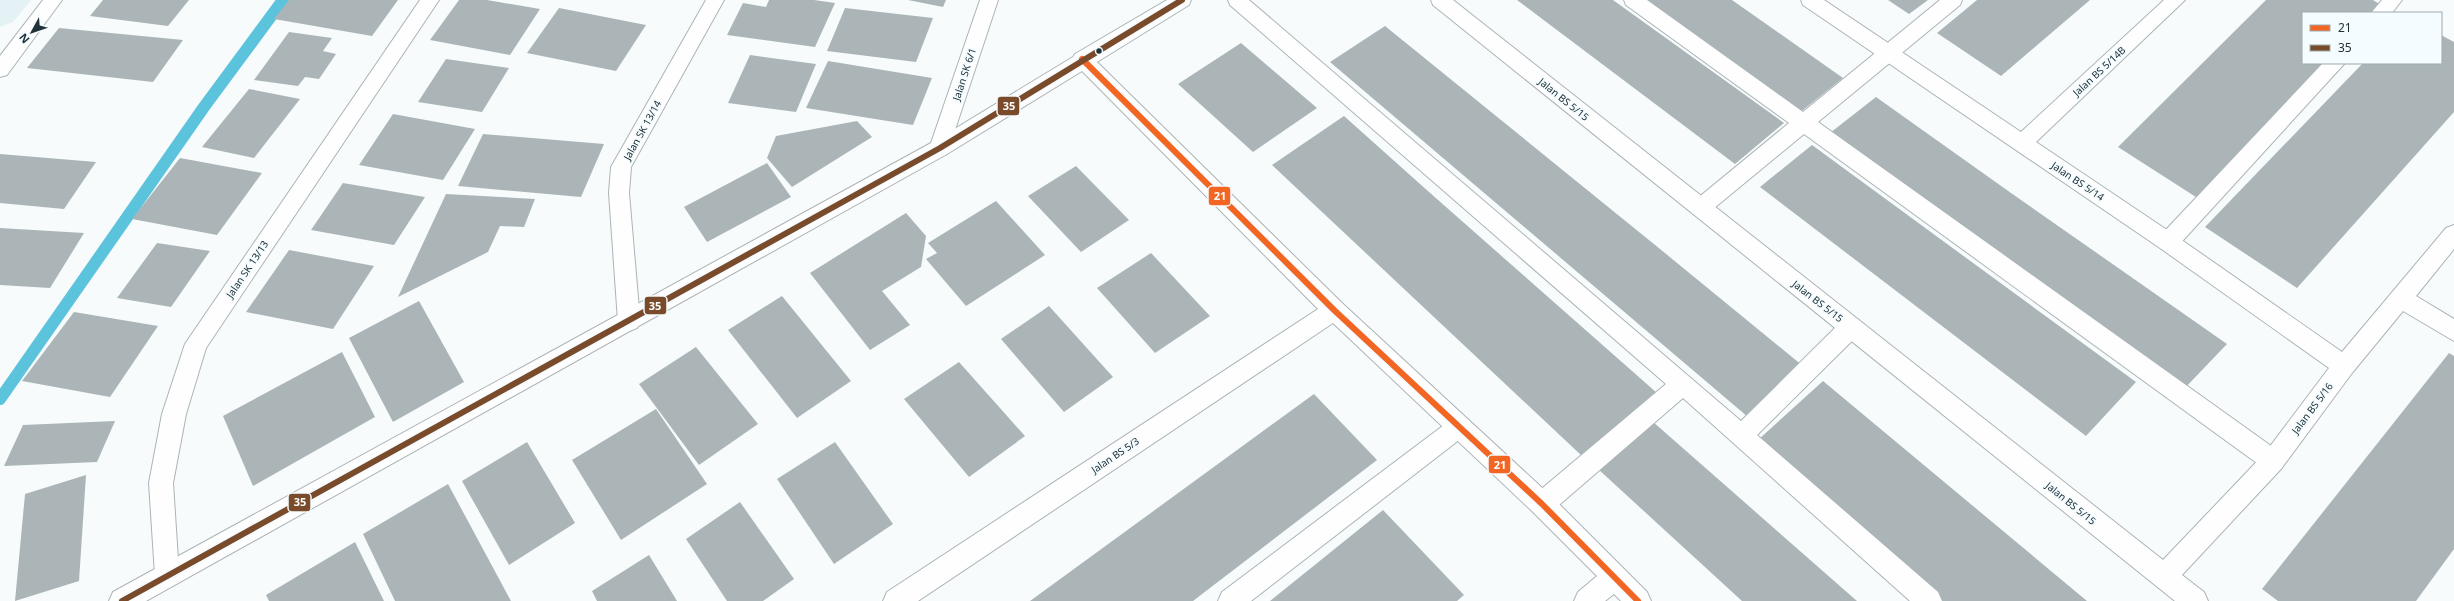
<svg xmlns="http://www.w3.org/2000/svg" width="2454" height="601" font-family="'Noto Sans',sans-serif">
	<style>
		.built { fill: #e4f1f5 }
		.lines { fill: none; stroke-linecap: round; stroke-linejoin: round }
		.stream { stroke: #5cc3dc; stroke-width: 12 }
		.building { fill: #abb5b7 }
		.lane-casing { stroke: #abb4b7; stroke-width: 2 }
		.street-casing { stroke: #abb4b7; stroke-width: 2 }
		.secondary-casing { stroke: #abb4b7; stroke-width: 2 }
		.lane { fill: #fefeff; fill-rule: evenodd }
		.street { fill: #fefeff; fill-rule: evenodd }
		.secondary { fill: #fefeff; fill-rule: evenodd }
		.bus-1-casing { stroke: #f4fcff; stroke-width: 9 }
		.bus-2-casing { stroke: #f4fcff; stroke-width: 9 }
		.bus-1 { stroke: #f26522; stroke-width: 6 }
		.bus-2 { stroke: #7a4b2a; stroke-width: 6 }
		.bus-dot { fill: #203137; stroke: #f4fcff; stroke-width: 1.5 }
		.labels { text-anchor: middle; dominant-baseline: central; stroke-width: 3.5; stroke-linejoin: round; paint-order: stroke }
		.street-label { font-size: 10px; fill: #203137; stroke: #f4fcff }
		.line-badge { stroke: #f4fcff; stroke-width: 1.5 }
		.badge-label { font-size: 11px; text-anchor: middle; font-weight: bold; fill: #fff }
	</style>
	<rect width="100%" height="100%" fill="#f7fbfc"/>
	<polygon class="built" points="0,0 31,0 13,22 0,27"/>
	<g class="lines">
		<polyline class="stream" points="0,399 204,107 283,0"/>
	</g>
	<g class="building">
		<polygon points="103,0 189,0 168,26 90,16"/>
		<polygon points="289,0 398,0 372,36 274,19"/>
		<polygon points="459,0 487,0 540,9 510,55 430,40"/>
		<polygon points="769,0 814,0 835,3 815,47 727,35 743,3 766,7"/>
		<polygon points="908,0 946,0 943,7"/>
		<polygon points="1517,0 1613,0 1784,123 1735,164"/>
		<polygon points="1642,0 1732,0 1843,78 1798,114"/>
		<polygon points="1888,0 1928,0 1909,14"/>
		<polygon points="1977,0 2090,0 2001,76 1937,33"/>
		<polygon points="2266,0 2373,0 2381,5 2373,13 2303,13 2303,63 2327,63 2199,199 2118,147"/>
		<polygon points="559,8 646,25 616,71 527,53"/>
		<polygon points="845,8 933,18 916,62 827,51"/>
		<polygon points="1385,26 1660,249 1803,366 1748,417 1330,62"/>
		<polygon points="59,28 183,40 153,82 27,68"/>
		<polygon points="289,32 332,38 323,51 336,54 319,79 305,77 298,86 254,80"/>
		<polygon points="2441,35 2454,42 2454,112 2297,288 2205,227 2363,63 2441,63"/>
		<polygon points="1241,43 1317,108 1253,152 1178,84"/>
		<polygon points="750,55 816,64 796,112 728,103"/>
		<polygon points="446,59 509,68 482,112 418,102"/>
		<polygon points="828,61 932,78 913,125 806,108"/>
		<polygon points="249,89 300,99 254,158 202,147"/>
		<polygon points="1876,97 2011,193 2227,344 2182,391 1830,133"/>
		<polygon points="393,114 475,129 443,180 359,165"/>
		<polygon points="1344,116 1429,192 1657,393 1582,456 1272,165"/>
		<polygon points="857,121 872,137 792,187 767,158 776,136"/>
		<polygon points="483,134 604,144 581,197 458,186"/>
		<polygon points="1812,145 2040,312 2136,382 2086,436 1760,187"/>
		<polygon points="0,154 96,162 64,209 0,203"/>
		<polygon points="180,158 262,173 217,235 132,219"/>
		<polygon points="767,163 791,197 707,242 684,207"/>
		<polygon points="1076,166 1129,220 1081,252 1028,196"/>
		<polygon points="343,183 425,197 394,245 311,230"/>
		<polygon points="446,194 535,199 524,227 500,226 488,252 398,297"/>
		<polygon points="996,201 1045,255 966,306 926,259 937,253 928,243"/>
		<polygon points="906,213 926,236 921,267 882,291 910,325 870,350 810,273"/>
		<polygon points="0,228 84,233 50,288 0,285"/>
		<polygon points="157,243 210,251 171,307 117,298"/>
		<polygon points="289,250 374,266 333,329 246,312"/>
		<polygon points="1151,253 1210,316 1155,353 1097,288"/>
		<polygon points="782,296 851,381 797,418 728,330"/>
		<polygon points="419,301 464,382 393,422 349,338"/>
		<polygon points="1049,306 1113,377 1064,412 1001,339"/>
		<polygon points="74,312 158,326 110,397 22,381"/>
		<polygon points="696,347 758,424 699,465 639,384"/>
		<polygon points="342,352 375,417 253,486 223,416"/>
		<polygon points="2449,353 2454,356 2454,549 2416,601 2278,601 2262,589"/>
		<polygon points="959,362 1025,436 969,477 904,399"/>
		<polygon points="1823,381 2087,601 1943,601 1758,440"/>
		<polygon points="1314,394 1377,460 1193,601 1030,601"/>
		<polygon points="656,409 707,484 621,540 572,460"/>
		<polygon points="115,421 97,462 4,466 23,425"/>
		<polygon points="1652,421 1857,601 1742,601 1598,469"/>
		<polygon points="527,442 575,523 509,565 462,481"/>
		<polygon points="835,442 893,524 834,564 777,479"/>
		<polygon points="86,475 79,581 15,601 25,494"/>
		<polygon points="448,484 511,601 395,601 363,534"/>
		<polygon points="740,502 794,579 763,601 727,601 686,539"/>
		<polygon points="1383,510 1464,595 1457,601 1270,601"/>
		<polygon points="355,542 384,601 269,601 266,595"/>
		<polygon points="649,555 677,601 597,601 592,591"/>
	</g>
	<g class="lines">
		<g class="lane-casing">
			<g id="lane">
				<polygon points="1228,0 1249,0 1741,421 1843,320 1851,317 1859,320 1862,327 1859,334 1757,435 1938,592 1942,601 1910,601 1683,398 1551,512 1542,515 1533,512 1530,504 1533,496 1666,384 1230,5"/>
				<polygon points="1624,0 1647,0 1803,112 1940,0 1962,0 1960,5 1818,122 2281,453 2285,461 2281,469 2273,472 2265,469 1804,134 1707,214 1700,217 1693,214 1689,208 1693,202 1789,123 1626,5"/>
				<polygon points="2382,0 2402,0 2392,13 2371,13"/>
				<polygon points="2323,63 2345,63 2176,248 2168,251 2160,248 2157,242 2160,236"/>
				<polygon points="1460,416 1468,419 1472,426 1468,433 1251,601 1218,601 1222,592 1452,419"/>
			</g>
		</g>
		<g class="street-casing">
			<g id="street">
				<polygon points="43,0 62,0 7,75 0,77 0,56"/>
				<polygon points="420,0 439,0 206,348 186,414 173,483 179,575 176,583 167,587 158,583 155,575 149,483 162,414 185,344"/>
				<polygon points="706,0 724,0 631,167 629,193 640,321 637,328 629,331 621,328 618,321 609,193 611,167"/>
				<polygon points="1167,0 1191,0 1189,5 1097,62 1342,303 1551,496 1647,592 1651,601 1621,601 1614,594 1605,601 1574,601 1578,592 1597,576 1533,512 1333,323 918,601 883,601 887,592 1318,309 1082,71 947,154 940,156 933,154 930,148 933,142 1073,57 1075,54"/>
				<polygon points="1431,0 1453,0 2163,560 2265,453 2329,368 2160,248 1803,5 1801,0 1824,0 2021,132 2164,0 2185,0 2036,142 2176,236 2342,352 2446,228 2454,225 2454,249 2416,296 2454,319 2454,341 2403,311 2352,373 2281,469 2182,575 2204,592 2208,601 2175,601 1433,5"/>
			</g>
		</g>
		<g class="secondary-casing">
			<polygon id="secondary" points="980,0 998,0 947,154 146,601 109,601 113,592 931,143"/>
		</g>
		<use href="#lane" class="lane"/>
		<use href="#street" class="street"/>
		<use href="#secondary" class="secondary"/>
		<g class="bus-1-casing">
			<polyline id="bus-1" points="1082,59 1334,310 1542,504 1638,601"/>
		</g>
		<g class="bus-2-casing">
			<polyline id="bus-2" points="122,601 940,148 1182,0"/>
		</g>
		<use href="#bus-1" class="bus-1"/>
		<use href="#bus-2" class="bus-2"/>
	</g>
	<circle class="bus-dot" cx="1099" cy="51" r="3.5"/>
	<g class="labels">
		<g class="street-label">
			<text transform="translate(2099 71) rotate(-43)">Jalan BS 5/14B</text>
			<text transform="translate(964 74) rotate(-72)">Jalan SK 6/1</text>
			<text transform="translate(1564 99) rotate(39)">Jalan BS 5/15</text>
			<text transform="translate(642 130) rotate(-61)">Jalan SK 13/14</text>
			<text transform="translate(2078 181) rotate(34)">Jalan BS 5/14</text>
			<text transform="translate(247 269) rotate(-56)">Jalan SK 13/13</text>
			<text transform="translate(1818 301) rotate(38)">Jalan BS 5/15</text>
			<text transform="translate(2312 408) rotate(-53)">Jalan BS 5/16</text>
			<text transform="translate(1115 455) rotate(-34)">Jalan BS 5/3</text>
			<text transform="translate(2071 503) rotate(39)">Jalan BS 5/15</text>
		</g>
	</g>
	<g class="line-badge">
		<rect x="997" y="96" width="23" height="20" rx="4" fill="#7a4b2a"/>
		<rect x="1208" y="186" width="23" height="20" rx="4" fill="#f26522"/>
		<rect x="644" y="296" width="23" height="19" rx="4" fill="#7a4b2a"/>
		<rect x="1488" y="455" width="23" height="19" rx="4" fill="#f26522"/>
		<rect x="288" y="493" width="23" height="19" rx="4" fill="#7a4b2a"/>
	</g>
	<g class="badge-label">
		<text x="1009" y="110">35</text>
		<text x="1220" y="200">21</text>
		<text x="655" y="310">35</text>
		<text x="1500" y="469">21</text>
		<text x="300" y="506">35</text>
	</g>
	<rect x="2302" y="12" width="140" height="52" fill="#f4fcff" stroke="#9fabaf"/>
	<rect x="2310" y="25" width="20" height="6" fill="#f26522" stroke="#9fabaf"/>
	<text x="2338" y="32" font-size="12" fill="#203137">21</text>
	<rect x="2310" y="45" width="20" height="6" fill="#7a4b2a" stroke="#9fabaf"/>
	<text x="2338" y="52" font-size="12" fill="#203137">35</text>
	<g transform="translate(32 32) rotate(230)" stroke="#f4fcff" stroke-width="3" paint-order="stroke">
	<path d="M0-3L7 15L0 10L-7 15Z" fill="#203137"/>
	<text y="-6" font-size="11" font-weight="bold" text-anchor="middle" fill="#203137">N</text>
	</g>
</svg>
